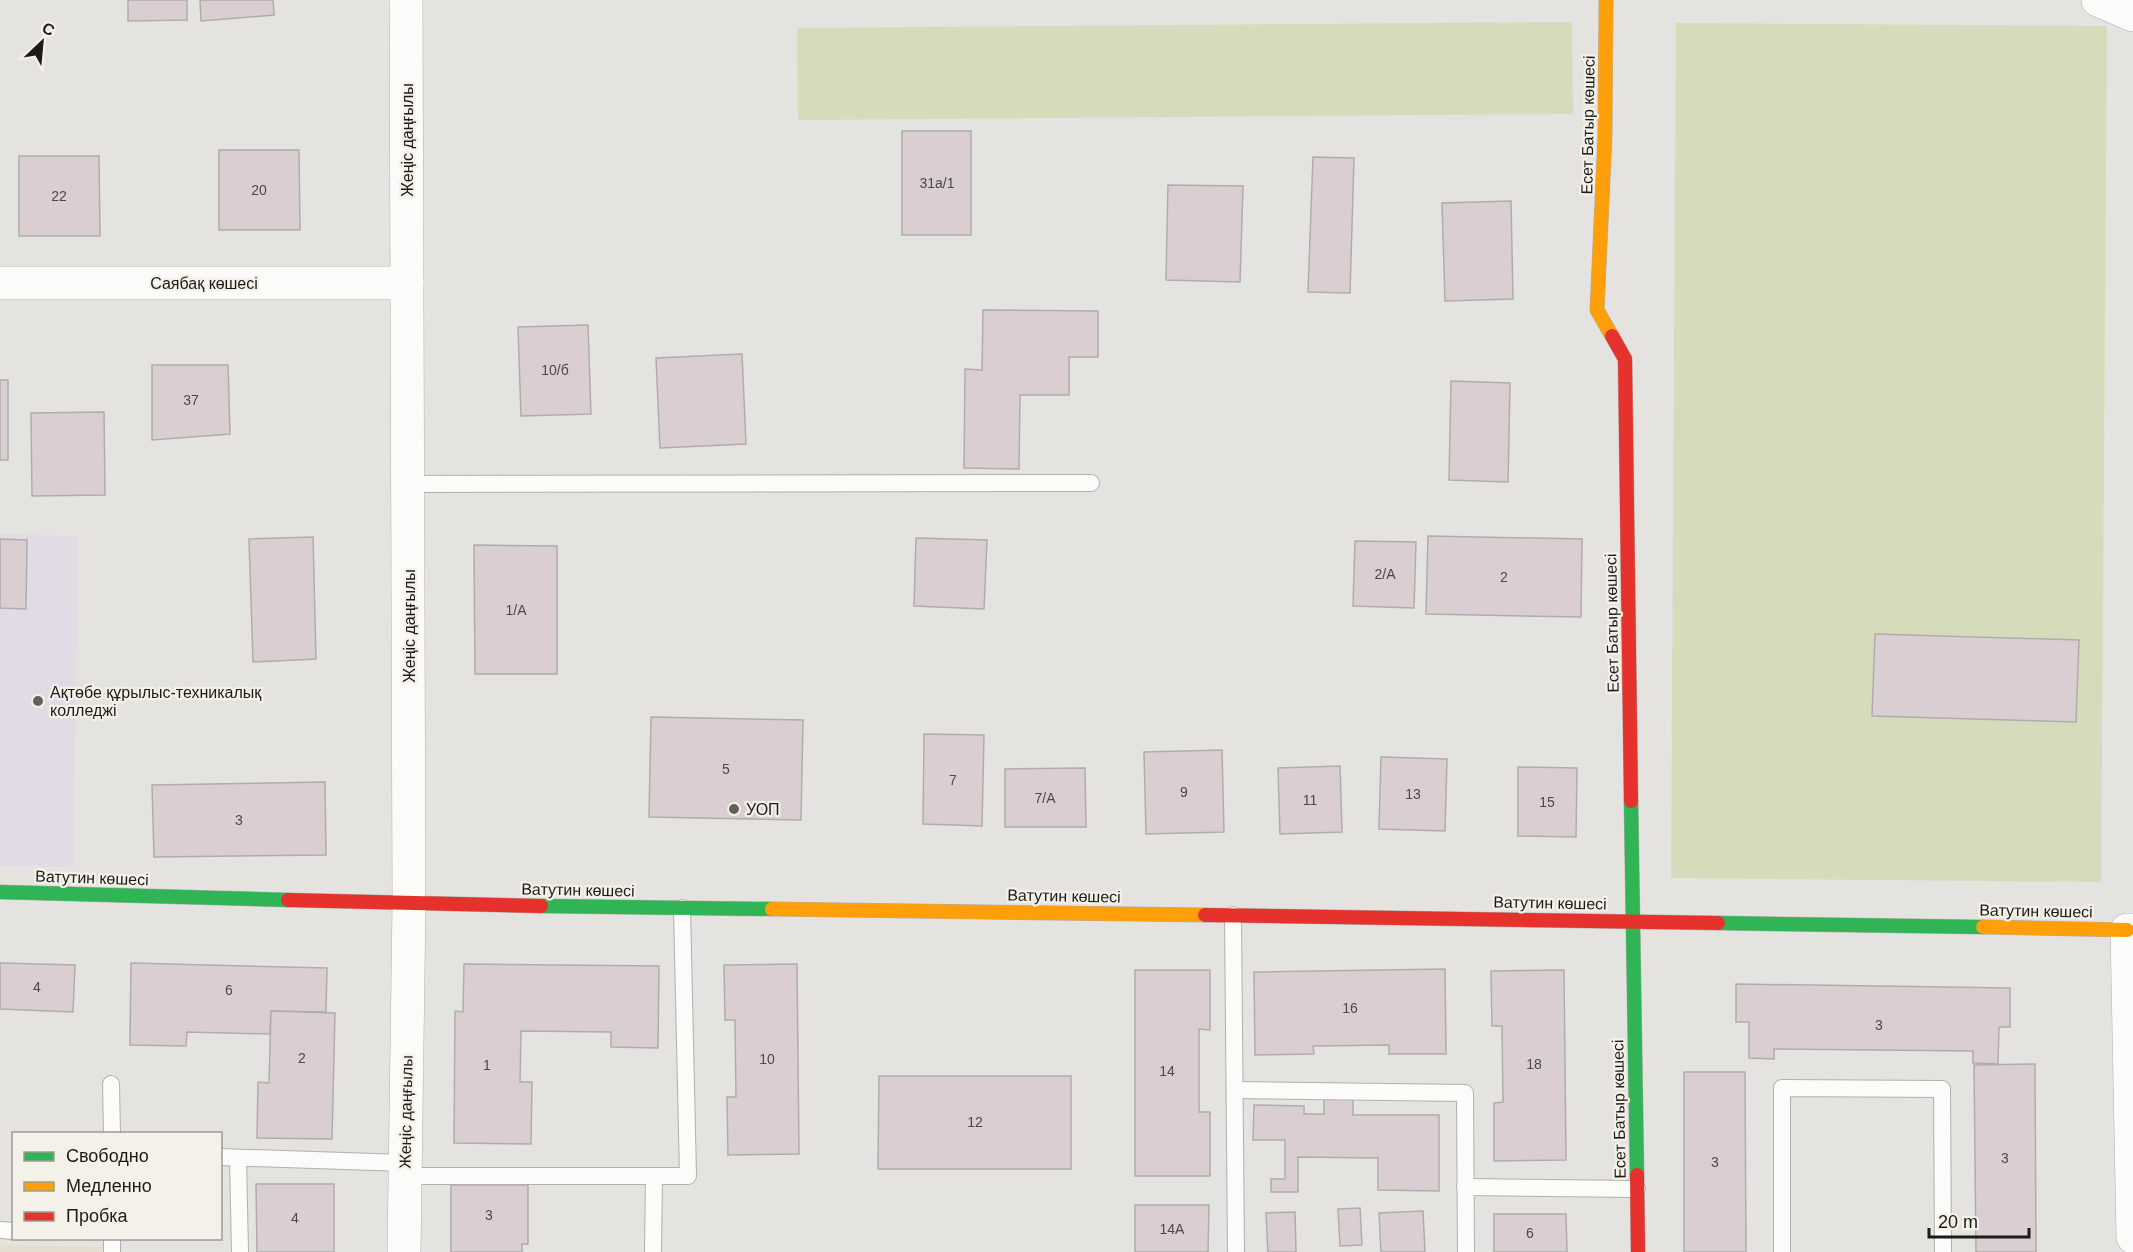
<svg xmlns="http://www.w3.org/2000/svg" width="2133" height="1252" font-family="Helvetica,sans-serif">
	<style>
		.industrial { fill: #e6ddd1 }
		.education { fill: #e2dbe5 }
		.green { fill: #d6dbbc }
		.building { fill: #dbced3; stroke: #afadac; stroke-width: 1.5 }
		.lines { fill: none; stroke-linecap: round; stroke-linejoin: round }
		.lane-casing { stroke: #b1b0ad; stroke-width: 18 }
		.street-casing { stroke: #b1b0ad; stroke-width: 34 }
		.fast-casing { stroke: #b1b0ad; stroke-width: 15 }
		.slow-casing { stroke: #b1b0ad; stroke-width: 15 }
		.jam-casing { stroke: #b1b0ad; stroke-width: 15 }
		.lane { stroke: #fbfbfa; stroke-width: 16 }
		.street { stroke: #fbfbfa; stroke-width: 33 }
		.fast { stroke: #30b455; stroke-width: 14 }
		.slow { stroke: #ff9f0a; stroke-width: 14 }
		.jam { stroke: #e5322d; stroke-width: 14 }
		.poi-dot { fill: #63615e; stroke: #f4f1e9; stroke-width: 2 }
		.labels { text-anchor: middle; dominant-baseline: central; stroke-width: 4.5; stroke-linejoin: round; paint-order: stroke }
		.number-label { font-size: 14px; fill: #4c4848 }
		.street-label { font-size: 16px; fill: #1d1b19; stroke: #f4f1e9 }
		.poi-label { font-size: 16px; fill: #1d1b19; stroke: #f4f1e9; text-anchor: start }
	</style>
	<rect width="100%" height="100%" fill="#e4e3df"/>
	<polygon class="industrial" points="0,1245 102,1247 102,1252 0,1252"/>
	<polygon class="education" points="0,534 78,536 73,867 0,866"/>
	<g class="green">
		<polygon points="1572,22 1573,114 798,120 797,28"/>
		<polygon points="1676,23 2107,26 2101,882 1671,878"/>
	</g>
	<g class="building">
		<polygon points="128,0 187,0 187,20 128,21"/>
		<polygon points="200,0 273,0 274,15 201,21"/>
		<rect x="902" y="131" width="69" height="104"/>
		<polygon points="219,150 299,150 300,230 219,230"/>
		<polygon points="19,156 99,156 100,236 19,236"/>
		<polygon points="1313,157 1354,158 1350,293 1308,292"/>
		<polygon points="1168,185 1243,186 1240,282 1166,280"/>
		<polygon points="1511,201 1513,299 1445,301 1442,203"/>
		<polygon points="983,310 1098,311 1098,357 1069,357 1069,395 1020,395 1019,469 964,468 965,369 982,370"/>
		<polygon points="588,325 591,414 521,416 518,327"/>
		<polygon points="742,354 746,444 660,448 656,358"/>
		<polygon points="152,365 228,365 230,434 152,440"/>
		<rect x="0" y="380" width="8" height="80"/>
		<polygon points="1451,381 1510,383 1508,482 1449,480"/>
		<polygon points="104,412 105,495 32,496 31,413"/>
		<polygon points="1428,536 1582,539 1581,617 1426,614"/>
		<polygon points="313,537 316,659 253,662 249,539"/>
		<polygon points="916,538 987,540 984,609 914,606"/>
		<polygon points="0,539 27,540 26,609 0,608"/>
		<polygon points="1355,541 1416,542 1414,608 1353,606"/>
		<polygon points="474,545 557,546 557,674 475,674"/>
		<polygon points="1875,634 2079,640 2076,722 1872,716"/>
		<polygon points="651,717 803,720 801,820 649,817"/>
		<polygon points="924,734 984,735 982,826 923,824"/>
		<polygon points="1222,750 1224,832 1146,834 1144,752"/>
		<polygon points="1381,757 1447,759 1445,831 1379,829"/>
		<polygon points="1340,766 1342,832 1280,834 1278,768"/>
		<polygon points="1518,767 1577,768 1576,837 1518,836"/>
		<polygon points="1085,768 1086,827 1005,827 1005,769"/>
		<polygon points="325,782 326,855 154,857 152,785"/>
		<polygon points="0,963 75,965 73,1012 0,1009"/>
		<polygon points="131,963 327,968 326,1012 271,1011 270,1034 187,1032 186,1046 130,1045"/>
		<polygon points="464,964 659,966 658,1048 611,1047 611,1032 521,1031 520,1082 532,1082 531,1144 454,1143 455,1011 463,1012"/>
		<polygon points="797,964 799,1154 728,1155 727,1097 736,1097 735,1020 725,1020 724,965"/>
		<polygon points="1445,969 1446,1054 1389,1054 1389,1045 1313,1046 1314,1054 1255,1055 1254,972"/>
		<polygon points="1135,970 1210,970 1210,1030 1199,1029 1199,1112 1210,1112 1210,1176 1135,1176"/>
		<polygon points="1564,970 1566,1160 1494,1161 1494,1103 1503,1102 1502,1026 1492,1026 1491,971"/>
		<polygon points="1736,984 2010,988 2010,1027 1999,1027 1998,1064 1973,1063 1973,1051 1774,1049 1774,1059 1749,1058 1749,1022 1736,1022"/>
		<polygon points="271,1011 335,1013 332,1139 257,1138 258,1082 269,1083"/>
		<polygon points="2035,1064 2036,1252 1976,1252 1974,1065"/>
		<polygon points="1684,1072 1745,1072 1746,1252 1684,1252"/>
		<polygon points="879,1076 1071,1076 1071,1169 878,1169"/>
		<polygon points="1324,1092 1353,1093 1353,1115 1439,1115 1439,1191 1378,1190 1378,1158 1298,1157 1298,1192 1271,1192 1271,1179 1285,1179 1285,1140 1253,1140 1254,1105 1304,1106 1304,1114 1324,1114"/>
		<polygon points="256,1184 334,1184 334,1252 257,1252"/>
		<polygon points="451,1185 528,1185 528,1244 522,1244 522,1252 451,1252"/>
		<polygon points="1135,1205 1209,1205 1208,1252 1135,1252"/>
		<polygon points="1360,1208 1362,1245 1340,1246 1338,1209"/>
		<polygon points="1423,1211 1425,1252 1381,1252 1379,1213"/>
		<polygon points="1295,1212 1296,1252 1268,1252 1266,1213"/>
		<polygon points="1494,1214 1566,1214 1567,1252 1494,1252"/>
	</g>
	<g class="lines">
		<g class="lane-casing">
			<g id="lane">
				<polyline points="408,484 1091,483"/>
				<polyline points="1233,915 1236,1252"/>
				<polyline points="111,1084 112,1134"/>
				<polyline points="1235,1090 1465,1093 1466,1252"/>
				<polyline points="220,1157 405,1163"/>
				<polyline points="238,1158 240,1252"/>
				<polyline points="405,1176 688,1176 682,908"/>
				<polyline points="1465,1187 1637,1189"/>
				<polyline points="0,1230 14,1231"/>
				<polyline points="112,1238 112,1252"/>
				<polyline points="653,1252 654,1176"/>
				<polyline points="1782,1252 1782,1088 1942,1089 1943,1252"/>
			</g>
		</g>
		<g class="street-casing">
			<g id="street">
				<polyline points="2098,0 2133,15"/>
				<polyline points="0,283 407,283"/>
				<polyline points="2133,930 2127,930 2133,1237"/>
				<polyline points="404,1252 409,904 406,0"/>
			</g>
		</g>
		<g class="fast-casing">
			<g id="fast">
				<polyline points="1631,801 1637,1175"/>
				<polyline points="0,892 288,900"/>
				<polyline points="541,906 772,909"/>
				<polyline points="1718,923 1983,927"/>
			</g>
		</g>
		<g class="slow-casing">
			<g id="slow">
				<polyline points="1606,0 1605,136 1597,310 1612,336"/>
				<polyline points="772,909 1205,915"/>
				<polyline points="1983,927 2127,930"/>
			</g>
		</g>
		<g class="jam-casing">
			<g id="jam">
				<polyline points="1612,336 1625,359 1631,801"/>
				<polyline points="288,900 541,906"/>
				<polyline points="1205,915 1718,923"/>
				<polyline points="1637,1175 1638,1252"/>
			</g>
		</g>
		<use href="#lane" class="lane"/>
		<use href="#street" class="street"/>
		<use href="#fast" class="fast"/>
		<use href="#slow" class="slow"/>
		<use href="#jam" class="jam"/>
	</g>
	<g class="poi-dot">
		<circle cx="38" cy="701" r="6"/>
		<circle cx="734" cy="809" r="6"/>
	</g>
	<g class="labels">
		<g class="number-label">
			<text x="937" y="183">31а/1</text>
			<text x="259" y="190">20</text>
			<text x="59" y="196">22</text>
			<text x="555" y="370">10/б</text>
			<text x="191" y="400">37</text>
			<text x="1385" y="574">2/А</text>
			<text x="1504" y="577">2</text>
			<text x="516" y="610">1/А</text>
			<text x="726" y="769">5</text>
			<text x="953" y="780">7</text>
			<text x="1184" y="792">9</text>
			<text x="1413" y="794">13</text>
			<text x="1045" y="798">7/А</text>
			<text x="1310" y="800">11</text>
			<text x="1547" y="802">15</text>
			<text x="239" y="820">3</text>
			<text x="37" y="987">4</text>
			<text x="229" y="990">6</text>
			<text x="1350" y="1008">16</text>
			<text x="1879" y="1025">3</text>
			<text x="302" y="1058">2</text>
			<text x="767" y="1059">10</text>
			<text x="1534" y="1064">18</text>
			<text x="487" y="1065">1</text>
			<text x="1167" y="1071">14</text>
			<text x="975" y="1122">12</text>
			<text x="2005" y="1158">3</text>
			<text x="1715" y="1162">3</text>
			<text x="489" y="1215">3</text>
			<text x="295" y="1218">4</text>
			<text x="1172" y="1229">14А</text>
			<text x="1530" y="1233">6</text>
		</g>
		<g class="street-label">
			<text transform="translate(1588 125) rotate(-89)">Есет Батыр көшесі</text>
			<text transform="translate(407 140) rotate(-90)">Жеңіс даңғылы</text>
			<text x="204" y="283">Саябақ көшесі</text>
			<text transform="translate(1612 623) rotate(-91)">Есет Батыр көшесі</text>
			<text transform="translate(409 626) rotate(-90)">Жеңіс даңғылы</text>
			<text transform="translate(92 878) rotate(2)">Ватутин көшесі</text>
			<text transform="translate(578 890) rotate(1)">Ватутин көшесі</text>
			<text transform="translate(1064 896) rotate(1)">Ватутин көшесі</text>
			<text transform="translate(1550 903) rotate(1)">Ватутин көшесі</text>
			<text transform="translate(2036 911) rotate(1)">Ватутин көшесі</text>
			<text transform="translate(1619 1109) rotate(-91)">Есет Батыр көшесі</text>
			<text transform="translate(406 1112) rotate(-89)">Жеңіс даңғылы</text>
		</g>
		<g class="poi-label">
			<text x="50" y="692">Ақтөбе құрылыс-техникалық<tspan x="50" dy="18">колледжі</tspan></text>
			<text x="746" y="809">УОП</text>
		</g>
	</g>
	<rect x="12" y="1132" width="210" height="108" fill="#f4f1e9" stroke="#9e9b96" stroke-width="1.5"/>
	<rect x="24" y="1152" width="30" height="9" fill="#30b455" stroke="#9e9b96" stroke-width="1.5"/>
	<text x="66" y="1162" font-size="18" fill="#1d1b19">Свободно</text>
	<rect x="24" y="1182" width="30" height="9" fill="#ff9f0a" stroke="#9e9b96" stroke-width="1.5"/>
	<text x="66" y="1192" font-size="18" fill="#1d1b19">Медленно</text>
	<rect x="24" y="1212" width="30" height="9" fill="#e5322d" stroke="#9e9b96" stroke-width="1.5"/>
	<text x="66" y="1222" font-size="18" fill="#1d1b19">Пробка</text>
	<g transform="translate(42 42) rotate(26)" stroke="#f4f1e9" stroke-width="4.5" paint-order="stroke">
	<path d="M0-4.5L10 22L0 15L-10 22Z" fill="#1d1b19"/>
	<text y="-9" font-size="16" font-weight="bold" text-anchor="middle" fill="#1d1b19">С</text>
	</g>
	<path d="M1929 1228v9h100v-9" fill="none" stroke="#1d1b19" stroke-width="3"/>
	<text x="1938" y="1228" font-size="18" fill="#1d1b19" stroke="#f4f1e9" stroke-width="4.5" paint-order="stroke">20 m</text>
</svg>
